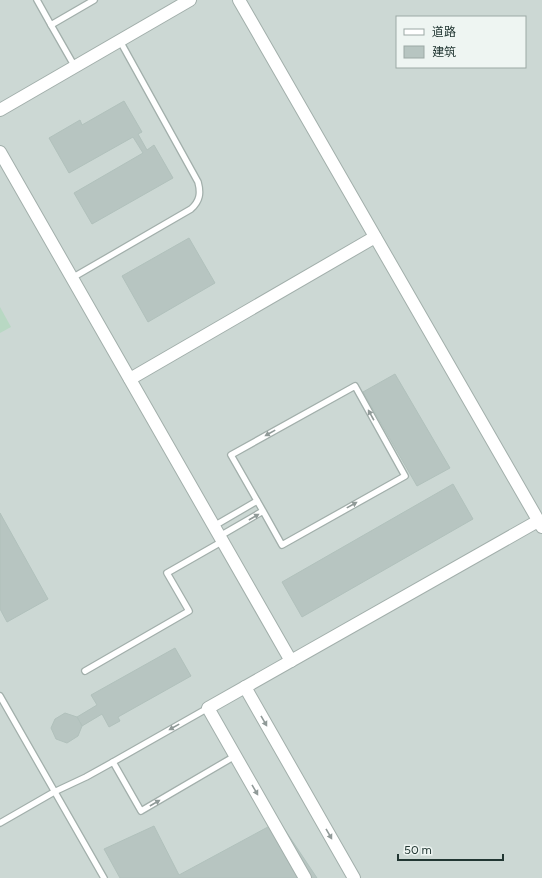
<svg xmlns="http://www.w3.org/2000/svg" width="542" height="878" font-family="Figtree,'Noto Sans SC',sans-serif">
	<style>
		.built { fill: #ccd8d4; fill-rule: evenodd }
		.green { fill: #b8d8c3 }
		.building { fill: #b7c5c1; stroke: #b1c1bc }
		.lines { fill: none; stroke-linecap: round; stroke-linejoin: round }
		.service-casing { stroke: #a2afab; stroke-width: 8 }
		.tertiary-casing { stroke: #a2afab; stroke-width: 14 }
		.service { stroke: #fff; stroke-width: 5.5 }
		.tertiary { stroke: #fff; stroke-width: 12 }
		.oneway { fill: #909a98 }
	</style>
	<rect width="100%" height="100%" fill="#dee8e4"/>
	<path class="built" d="M0,0H542V878H0ZM397,17H525V67H397Z"/>
	<polygon class="green" points="0,307 11,327 0,333"/>
	<g class="building">
		<polygon points="124,101 142,132 138,134 147,150 154,145 173,178 92,224 74,193 143,153 133,137 69,173 49,138 80,120 82,125"/>
		<polygon points="189,238 215,283 148,322 122,276"/>
		<polygon points="395,374 450,468 417,486 363,392"/>
		<polygon points="453,484 473,519 302,617 282,582"/>
		<polygon points="0,513 48,599 7,622 0,609"/>
		<polygon points="175,648 191,676 118,717 120,721 109,727 102,714 82,726 77,717 97,705 91,695"/>
		<polygon points="65,713 77,717 82,726 78,736 67,743 56,739 51,728 55,719"/>
		<polygon points="279,821 317,878 120,878 104,849 154,826 179,875"/>
	</g>
	<g class="lines">
		<g class="service-casing">
			<g id="service">
				<polyline points="37,0 51,25 94,0"/>
				<polyline points="51,25 75,67"/>
				<path d="M72,278L191,209C200,201 201,193 198,182L120,41"/>
				<polyline points="214,526 257,501"/>
				<polyline points="220,536 263,511 282,545 405,476 355,386 231,455 263,511"/>
				<polyline points="85,671 189,611 167,573 223,541"/>
				<polyline points="0,696 104,878"/>
				<polyline points="208,708 113,762 141,811 235,756"/>
				<polyline points="0,823 54,792 86,777 113,762"/>
			</g>
		</g>
		<g class="tertiary-casing">
			<g id="tertiary">
				<polyline points="239,0 542,527"/>
				<polyline points="0,110 190,0"/>
				<polyline points="0,152 291,661"/>
				<polyline points="130,379 375,237"/>
				<polyline points="245,687 354,878"/>
				<polyline points="305,878 208,708 538,521"/>
			</g>
		</g>
		<use href="#service" class="service"/>
		<use href="#tertiary" class="tertiary"/>
	</g>
	<defs><path id="oneway-solid" d="M-6-.8H1V-3.2L6.5 0L1 3.2V.8H-6Z"/></defs>
	<g class="oneway">
		<use href="#oneway-solid" transform="translate(371 415) rotate(-119)"/>
		<use href="#oneway-solid" transform="translate(270 433) rotate(151)"/>
		<use href="#oneway-solid" transform="translate(352 505) rotate(-29)"/>
		<use href="#oneway-solid" transform="translate(254 517) rotate(-30)"/>
		<use href="#oneway-solid" transform="translate(264 721) rotate(60)"/>
		<use href="#oneway-solid" transform="translate(174 727) rotate(151)"/>
		<use href="#oneway-solid" transform="translate(255 790) rotate(60)"/>
		<use href="#oneway-solid" transform="translate(155 803) rotate(-30)"/>
		<use href="#oneway-solid" transform="translate(329 834) rotate(60)"/>
	</g>
	<rect x="396" y="16" width="130" height="52" fill="#eef5f2" stroke="#9ca9a5"/>
	<rect x="404" y="29" width="20" height="6" fill="#ffffff" stroke="#9ca9a5"/>
	<text x="432" y="36" font-size="12" fill="#213632">道路</text>
	<rect x="404" y="46" width="20" height="12" fill="#b7c5c1" stroke="#9ca9a5"/>
	<text x="432" y="56" font-size="12" fill="#213632">建筑</text>
	<path d="M398 854v6h105v-6" fill="none" stroke="#213632" stroke-width="2"/>
	<text x="404" y="854" font-size="12" fill="#213632" stroke="#eef5f2" stroke-width="3" paint-order="stroke">50 m</text>
</svg>
